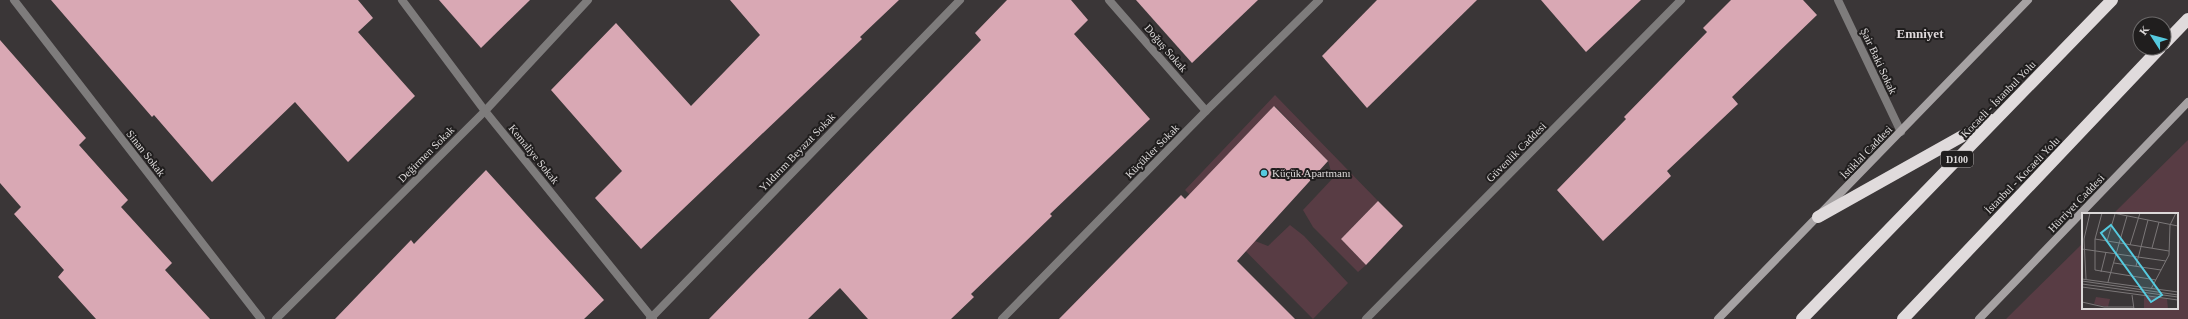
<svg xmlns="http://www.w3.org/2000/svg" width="2188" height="319" font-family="Georgia,serif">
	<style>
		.green { fill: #583c44 }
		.building { fill: #d9a8b4 }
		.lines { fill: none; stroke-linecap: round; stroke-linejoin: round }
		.street { stroke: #7e7c7c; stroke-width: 8 }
		.secondary { stroke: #a6a2a3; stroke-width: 8 }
		.highway { stroke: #e0dbdc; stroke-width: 12 }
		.poi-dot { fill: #55cadf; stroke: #201e1e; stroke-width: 1.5 }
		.labels { text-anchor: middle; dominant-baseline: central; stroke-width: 4; stroke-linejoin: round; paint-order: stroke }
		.shield { fill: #201e1e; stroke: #a4a1a1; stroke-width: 1 }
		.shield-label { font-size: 10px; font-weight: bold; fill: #dcd9d9 }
		.street-label { font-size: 11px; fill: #dcd9d9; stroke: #201e1e }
		.poi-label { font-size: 11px; fill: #dcd9d9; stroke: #201e1e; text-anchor: start }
		.quarter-label { font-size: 13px; font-weight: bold; fill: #dfd9db; stroke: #201e1e }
		.inset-road { fill: none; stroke: #7b7778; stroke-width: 1 }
		.view { fill: #55cadf; fill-opacity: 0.15; stroke: #55cadf; stroke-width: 2 }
		.inset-edge { fill: none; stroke: #dcd9d9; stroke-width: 2 }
	</style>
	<rect width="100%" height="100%" fill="#3a3637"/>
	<g class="green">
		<polygon points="1275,95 1378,201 1341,239 1366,265 1358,272 1313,227 1303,210 1333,178 1328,161 1275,106 1234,148 1255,241 1268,246 1290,225 1304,236 1348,283 1313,319 1185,190"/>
		<polygon points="2188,140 2188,319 2006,319 2083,243 2083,308 2177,308 2177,214 2113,214"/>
	</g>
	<g class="building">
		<polygon points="51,0 358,0 373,18 358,32 415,96 348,162 295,102 212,182 154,115 152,117"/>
		<polygon points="439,0 530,0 481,48"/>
		<polygon points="730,0 899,0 860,37 862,39 641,249 595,198 622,171 551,90 616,23 691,106 760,35"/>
		<polygon points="1007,0 1071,0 1088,20 1074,34 1150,119 1050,214 1052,216 971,294 974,297 951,319 868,319 840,288 808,319 709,319 981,40 975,33"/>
		<polygon points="1136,0 1258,0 1192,63"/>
		<polygon points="1377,0 1477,0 1367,108 1322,56"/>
		<polygon points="1541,0 1641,0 1586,52"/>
		<polygon points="1731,0 1803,0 1817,15 1732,97 1738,104 1667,171 1671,176 1603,241 1557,190 1626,119 1624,117 1707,32 1703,28"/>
		<polygon points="0,40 86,138 79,145 128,200 121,207 172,263 165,270 210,319 96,319 58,277 64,270 14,214 21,207 0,183"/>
		<polygon points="1274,106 1328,161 1237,261 1295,319 1059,319 1181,195 1185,199"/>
		<polygon points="486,170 604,300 584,319 335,319 411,240 414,244"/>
		<polygon points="1378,201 1403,226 1366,265 1341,239"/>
	</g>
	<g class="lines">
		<g class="street">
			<polyline points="14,0 261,319"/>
			<polyline points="402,0 485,111 653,319"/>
			<polyline points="1109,0 1206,111"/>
			<polyline points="1838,0 1901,132"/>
			<polyline points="276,319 485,111 588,0"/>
			<polyline points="650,319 960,0"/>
			<polyline points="1002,319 1206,111 1319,0"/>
			<polyline points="1366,319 1681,0"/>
		</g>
		<g class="secondary">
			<polyline points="1718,319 2028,0"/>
			<polyline points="1979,319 2188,102"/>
		</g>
		<g class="highway">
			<polyline points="2164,44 2188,19"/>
			<polyline points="1818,217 1991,120"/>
			<polyline points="1802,319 2112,0"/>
			<polyline points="1903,319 2160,48"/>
		</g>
	</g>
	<circle class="poi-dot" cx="1264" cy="173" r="4"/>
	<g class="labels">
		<rect class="shield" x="1941" y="151" width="32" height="16" rx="3"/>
		<g class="shield-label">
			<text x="1957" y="159">D100</text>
		</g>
		<g class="street-label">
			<text transform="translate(1166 48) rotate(49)">Doğuş Sokak</text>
			<text transform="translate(1879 61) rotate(65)">Şair Baki Sokak</text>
			<text transform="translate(1998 99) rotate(-46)">Kocaeli - İstanbul Yolu</text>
			<text transform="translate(1152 151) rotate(-45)">Küçükler Sokak</text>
			<text transform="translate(797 152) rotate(-46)">Yıldırım Beyazıt Sokak</text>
			<text transform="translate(1516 152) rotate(-45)">Güvenlik Caddesi</text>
			<text transform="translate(1866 152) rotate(-46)">İstiklal Caddesi</text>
			<text transform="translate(146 153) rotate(52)">Sinan Sokak</text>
			<text transform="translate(426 154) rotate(-45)">Değirmen Sokak</text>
			<text transform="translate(534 154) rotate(51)">Kemaliye Sokak</text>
			<text transform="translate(2022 175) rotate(-46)">İstanbul - Kocaeli Yolu</text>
			<text transform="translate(2076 203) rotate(-46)">Hürriyet Caddesi</text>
		</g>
		<g class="poi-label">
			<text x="1272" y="173">Küçük Apartmanı</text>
		</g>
		<g class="quarter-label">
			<text x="1920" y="33">Emniyet</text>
		</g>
	</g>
	<g transform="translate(2082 213)">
		<rect width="96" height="96" fill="#3a3637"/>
		<path d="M62,83L85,86L86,96H62ZM14,84L28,86L26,94L12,91Z" fill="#583c44"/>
		<path class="inset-road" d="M20,0L13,26V57L74,67M31,0L96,13M13,26L87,38M25,28L33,1M48,32L58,0M70,35L77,9M0,36L84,48M32,50L79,57M54,53L66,7M19,59L24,39M0,66L96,79M4,66L2,26L8,0M0,68L96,82M26,69L45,3M0,71L96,84M0,74L96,87M69,76L87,42L88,12L94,0M50,82L52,96M0,89L22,94H52"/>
		<path class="view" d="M29,12L80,82L69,89L19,20Z"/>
		<rect width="96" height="96" class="inset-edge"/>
	</g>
	<g transform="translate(2152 36) rotate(306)"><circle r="19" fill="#201e1e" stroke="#6b6969"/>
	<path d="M0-3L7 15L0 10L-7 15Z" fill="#55cadf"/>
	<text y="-6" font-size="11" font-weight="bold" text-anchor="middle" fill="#dcd9d9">K</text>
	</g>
</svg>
